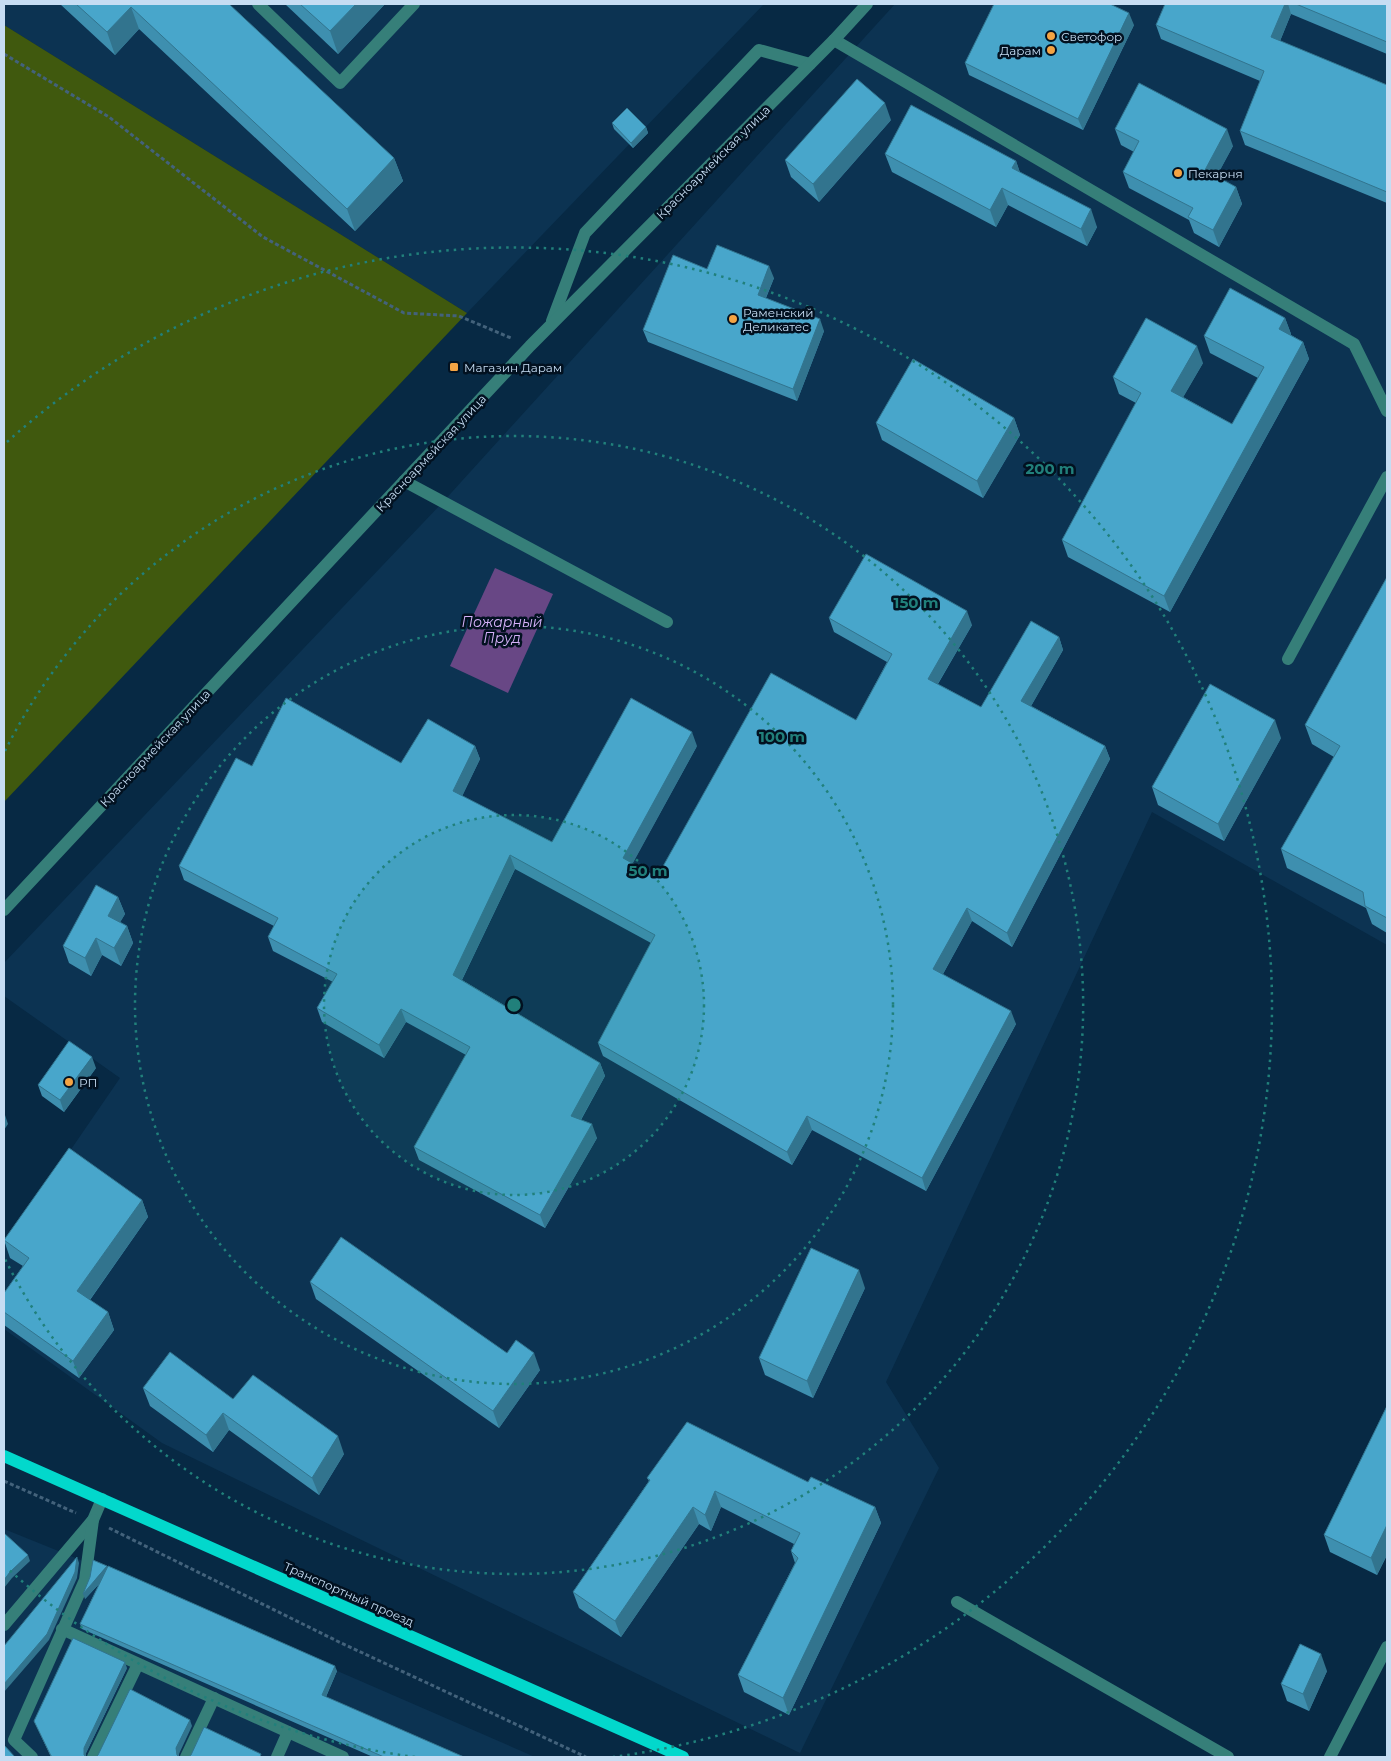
<svg xmlns="http://www.w3.org/2000/svg" width="1391" height="1761" font-family="Montserrat,sans-serif">
	<style>
		.built { fill: #0c3352 }
		.forest { fill: #40590e }
		.water { fill: #684785 }
		.lines { fill: none; stroke-linecap: round; stroke-linejoin: round }
		.path { stroke: #43627b; stroke-width: 3; stroke-dasharray: 4 2.5; stroke-linecap: butt }
		.minor { stroke: #367f79; stroke-width: 12 }
		.major { stroke: #02d8cc; stroke-width: 12 }
		.wall { fill: #3e8faf }
		.shaded-wall { fill: #32748e }
		.building { fill: #48a6cb; stroke: #32748e }
		.ring { fill: none; stroke: #21807b; stroke-width: 2.5; stroke-dasharray: 2.5 5 }
		.poi-dot { fill: #f4a444; stroke: #021120; stroke-width: 2 }
		.labels { text-anchor: middle; dominant-baseline: central; stroke-width: 5; stroke-linejoin: round; paint-order: stroke }
		.poi-label { font-size: 12px; fill: #c6ddf3; stroke: #021120; text-anchor: start }
		.street-label { font-size: 12px; fill: #c6ddf3; stroke: #021120 }
		.water-label { font-size: 14px; font-style: italic; fill: #d6b2fa; stroke: #021120 }
		.centre { fill: #21807b; stroke: #021120; stroke-width: 2.5 }
		.ring-label { font-size: 15px; text-anchor: middle; font-weight: bold; fill: #21807b; stroke: #021120; stroke-width: 5; stroke-linejoin: round; paint-order: stroke }
	</style>
	<rect width="100%" height="100%" fill="#072944"/>
	<g class="built">
		<polygon points="4,4 764,4 467,313 4,25"/>
		<polygon points="895,4 1387,4 1387,945 1152,812 886,1382 939,1468 800,1753 162,1443 4,1329 4,1247 120,1078 4,996 4,963 442,503"/>
		<polygon points="4,1529 103,1569 535,1757 4,1757"/>
	</g>
	<polygon class="forest" points="4,25 467,313 4,802"/>
	<polygon class="water" points="495,568 553,594 508,693 450,666"/>
	<g class="lines">
		<g class="path">
			<polyline points="4,54 109,117 263,237 404,313 459,316 511,338"/>
			<polyline points="4,1481 76,1513"/>
			<polyline points="109,1528 337,1641 586,1757"/>
		</g>
		<g class="minor">
			<polyline points="258,4 340,83 414,4"/>
			<polyline points="834,40 1354,344 1387,411"/>
			<polyline points="552,321 585,233 759,50 810,64"/>
			<polyline points="404,481 667,622"/>
			<polyline points="1288,659 1387,477"/>
			<polyline points="4,910 530,346 834,40 867,4"/>
			<polyline points="957,1602 1228,1757"/>
			<polyline points="4,1625 93,1520 102,1499"/>
			<polyline points="62,1629 343,1757"/>
			<polyline points="32,1757 14,1740 85,1580 93,1520"/>
			<polyline points="93,1757 138,1664"/>
			<polyline points="186,1757 214,1698"/>
			<polyline points="277,1757 288,1732"/>
			<polyline points="1330,1757 1387,1647"/>
		</g>
		<polyline class="major" points="4,1456 683,1757"/>
	</g>
	<g class="wall">
		<polygon points="60,4 229,4 394,158 403,181 355,231 139,29 115,55"/>
		<polygon points="285,4 385,4 338,54"/>
		<polygon points="1165,4 1387,4 1387,54 1291,14 1280,41 1387,85 1387,203 1245,145 1240,131 1260,81 1161,39 1156,25"/>
		<polygon points="1134,25 1083,130 969,75 965,63"/>
		<polygon points="891,120 819,202 791,177 785,160"/>
		<polygon points="612,123 646,127 648,133 633,148 614,129"/>
		<polygon points="1115,129 1233,146 1216,177 1236,187 1242,204 1219,247 1194,233 1189,220 1129,188 1123,172 1134,152 1121,145"/>
		<polygon points="885,154 1016,161 1020,173 1097,227 1087,246 1008,205 996,227 892,172"/>
		<polygon points="707,269 774,278 766,298 824,331 797,401 648,342 643,330"/>
		<polygon points="1285,318 1291,334 1291,335 1303,342 1309,359 1170,612 1068,557 1062,540 1136,403 1119,394 1113,377 1203,363 1183,397 1232,424 1258,378 1210,353 1204,336"/>
		<polygon points="1014,418 1020,435 983,498 882,440 876,423"/>
		<polygon points="1387,577 1387,933 1372,924 1366,908 1287,868 1281,849 1334,757 1312,744 1305,725"/>
		<polygon points="829,618 972,625 938,684 981,707 1059,637 1063,650 1031,706 1105,746 1110,759 1012,947 972,921 943,974 1016,1024 926,1191 812,1130 792,1165 603,1056 598,1043 651,943 515,869 462,980 600,1063 605,1076 581,1120 597,1138 545,1228 419,1160 414,1147 466,1055 406,1022 384,1058 322,1022 317,1008 333,982 273,951 268,937 274,926 184,880 179,866 252,766 401,763 475,746 480,759 462,796 552,842 697,746 632,864 657,877 856,720 887,662 834,632"/>
		<polygon points="1281,738 1224,841 1158,805 1152,787"/>
		<polygon points="118,897 125,914 120,922 127,926 133,943 121,966 102,955 91,976 69,963 63,946"/>
		<polygon points="96,1068 64,1112 42,1096 38,1085"/>
		<polygon points="142,1200 148,1217 90,1300 108,1312 114,1330 79,1378 4,1325 4,1293 23,1266 10,1258 4,1240"/>
		<polygon points="310,1282 507,1353 540,1370 499,1428 316,1299"/>
		<polygon points="865,1288 813,1398 765,1375 759,1358"/>
		<polygon points="143,1388 233,1399 344,1454 319,1495 229,1430 213,1452 150,1406"/>
		<polygon points="1387,1406 1387,1555 1377,1575 1330,1552 1324,1535"/>
		<polygon points="647,1478 808,1482 875,1507 881,1523 789,1715 744,1692 738,1675 795,1563 791,1551 794,1544 721,1507 711,1531 699,1524 621,1637 579,1608 573,1592 649,1481"/>
		<polygon points="90,1577 337,1671 326,1697 464,1757 373,1757 82,1629 80,1624 99,1584 85,1599"/>
		<polygon points="127,1668 86,1753 86,1757 51,1757 34,1721"/>
		<polygon points="1327,1671 1309,1711 1287,1701 1281,1684"/>
	</g>
	<g class="shaded-wall">
		<polygon points="356,4 385,4 338,54 330,31"/>
		<polygon points="1285,4 1288,4 1291,14 1276,51 1271,37"/>
		<polygon points="131,7 139,29 115,55 107,32"/>
		<polygon points="1129,13 1134,25 1083,130 1078,119"/>
		<polygon points="885,103 891,120 819,202 813,184"/>
		<polygon points="646,127 648,133 633,148 631,143"/>
		<polygon points="1227,129 1233,146 1211,187 1205,170"/>
		<polygon points="394,158 403,181 355,231 347,209"/>
		<polygon points="1016,161 1022,178 1012,168"/>
		<polygon points="1236,187 1242,204 1219,247 1213,230"/>
		<polygon points="1002,188 1008,205 996,227 990,210"/>
		<polygon points="1091,209 1097,227 1087,246 1081,229"/>
		<polygon points="769,266 774,278 762,307 758,295"/>
		<polygon points="1285,318 1291,334 1285,346 1279,329"/>
		<polygon points="820,319 824,331 797,401 793,389"/>
		<polygon points="1303,342 1309,359 1170,612 1164,596"/>
		<polygon points="1197,346 1203,363 1177,408 1171,391"/>
		<polygon points="1014,418 1020,435 983,498 977,481"/>
		<polygon points="967,611 972,625 933,692 928,679"/>
		<polygon points="1059,637 1063,650 1026,715 1021,701"/>
		<polygon points="1275,720 1281,738 1224,841 1218,824"/>
		<polygon points="692,732 697,746 628,872 623,858"/>
		<polygon points="475,746 480,759 458,805 453,791"/>
		<polygon points="1105,746 1110,759 1012,947 1007,933"/>
		<polygon points="510,855 515,869 458,988 453,975"/>
		<polygon points="118,897 125,914 114,933 108,916"/>
		<polygon points="967,908 972,921 938,983 933,969"/>
		<polygon points="127,926 133,943 121,966 114,948"/>
		<polygon points="96,938 102,955 91,976 85,958"/>
		<polygon points="401,1009 406,1022 384,1058 379,1045"/>
		<polygon points="1011,1011 1016,1024 926,1191 922,1178"/>
		<polygon points="92,1057 96,1068 64,1112 60,1100"/>
		<polygon points="600,1063 605,1076 575,1130 571,1116"/>
		<polygon points="4,1112 8,1124 4,1130"/>
		<polygon points="807,1116 812,1130 792,1165 787,1152"/>
		<polygon points="592,1124 597,1138 545,1228 540,1215"/>
		<polygon points="142,1200 148,1217 84,1308 77,1291"/>
		<polygon points="859,1270 865,1288 813,1398 807,1381"/>
		<polygon points="108,1312 114,1330 79,1378 73,1361"/>
		<polygon points="534,1353 540,1370 499,1428 493,1411"/>
		<polygon points="223,1413 229,1430 213,1452 206,1435"/>
		<polygon points="338,1436 344,1454 319,1495 312,1478"/>
		<polygon points="715,1491 721,1507 711,1531 705,1515"/>
		<polygon points="693,1507 699,1524 621,1637 615,1621"/>
		<polygon points="875,1507 881,1523 789,1715 783,1698"/>
		<polygon points="1387,1525 1387,1555 1377,1575 1371,1558"/>
		<polygon points="28,1555 30,1561 12,1578 4,1588 4,1580 10,1572"/>
		<polygon points="77,1557 79,1563 77,1578 49,1640 4,1692 4,1684"/>
		<polygon points="107,1566 110,1572 85,1599 83,1594"/>
		<polygon points="1321,1654 1327,1671 1309,1711 1303,1694"/>
		<polygon points="125,1662 127,1668 86,1753 86,1757 84,1755 84,1748"/>
		<polygon points="335,1666 337,1671 324,1701 322,1695"/>
		<polygon points="190,1720 192,1726 179,1754 179,1757 177,1755 176,1748"/>
	</g>
	<g class="building">
		<polygon points="76,4 229,4 394,158 347,209 131,7 107,32"/>
		<polygon points="300,4 356,4 330,31"/>
		<polygon points="994,4 1110,4 1129,13 1078,119 965,63"/>
		<polygon points="1165,4 1285,4 1271,37 1387,85 1387,192 1240,131 1264,71 1156,25"/>
		<polygon points="1296,4 1387,4 1387,42"/>
		<polygon points="857,79 885,103 813,184 785,160"/>
		<polygon points="1139,83 1227,129 1205,170 1236,187 1213,230 1188,217 1193,208 1123,172 1139,141 1115,129"/>
		<polygon points="911,105 1016,161 1012,168 1091,209 1081,229 1002,188 990,210 885,154"/>
		<polygon points="627,108 646,127 631,143 612,123"/>
		<polygon points="717,245 769,266 758,295 820,319 793,389 643,330 673,255 707,269"/>
		<polygon points="1230,288 1285,318 1279,329 1303,342 1164,596 1062,540 1141,393 1113,377 1146,318 1197,346 1171,391 1232,424 1264,367 1204,336"/>
		<polygon points="913,359 1014,418 977,481 876,423"/>
		<polygon points="866,554 967,611 928,679 981,707 1031,621 1059,637 1021,701 1105,746 1007,933 967,908 933,969 1011,1011 922,1178 807,1116 787,1152 598,1043 655,935 510,855 453,975 600,1063 571,1116 592,1124 540,1215 414,1147 470,1047 401,1009 379,1045 317,1008 337,974 268,937 278,918 179,866 236,758 252,766 286,698 401,763 428,719 475,746 453,791 552,842 631,698 692,732 623,858 657,877 771,673 856,720 892,654 829,618"/>
		<polygon points="1387,577 1387,918 1365,906 1363,892 1281,849 1340,746 1305,725"/>
		<polygon points="1210,684 1275,720 1218,824 1152,787"/>
		<polygon points="96,885 118,897 108,916 127,926 114,948 96,938 85,958 63,946"/>
		<polygon points="69,1041 92,1057 60,1100 38,1085"/>
		<polygon points="69,1148 142,1200 77,1291 108,1312 73,1361 4,1312 4,1293 29,1258 4,1240"/>
		<polygon points="341,1237 507,1353 516,1340 534,1353 493,1411 310,1282"/>
		<polygon points="811,1248 859,1270 807,1381 759,1358"/>
		<polygon points="170,1352 233,1399 253,1375 338,1436 312,1478 223,1413 206,1435 143,1388"/>
		<polygon points="1387,1406 1387,1525 1371,1558 1324,1535"/>
		<polygon points="687,1422 808,1482 811,1477 875,1507 783,1698 738,1675 798,1558 791,1551 800,1533 715,1491 705,1515 693,1507 615,1621 573,1592 650,1480 647,1478"/>
		<polygon points="4,1533 28,1555 10,1572 4,1580"/>
		<polygon points="77,1557 75,1572 47,1634 4,1684 4,1646"/>
		<polygon points="93,1560 107,1566 83,1594 90,1577"/>
		<polygon points="108,1566 335,1666 322,1695 464,1757 384,1757 80,1624"/>
		<polygon points="73,1638 125,1662 84,1748 84,1755 86,1757 53,1757 51,1756 34,1721"/>
		<polygon points="1300,1644 1321,1654 1303,1694 1281,1684"/>
		<polygon points="130,1689 190,1720 176,1748 177,1755 179,1757 96,1757 98,1755"/>
		<polygon points="204,1727 261,1754 260,1757 261,1757 188,1757 191,1755"/>
		<polygon points="4,1745 15,1757 4,1757"/>
	</g>
	<circle cx="514" cy="1005" r="190" fill="#21807b" fill-opacity=".12"/>
	<g class="ring">
		<circle cx="514" cy="1005" r="190"/>
		<circle cx="514" cy="1005" r="379"/>
		<path d="M5 751A569 569 0 1 1 5 1259"/>
		<path d="M415 1757A758 758 0 0 1 7 1568M7 442A758 758 0 1 1 613 1757"/>
	</g>
	<g class="poi-dot">
		<circle cx="1051" cy="36" r="5"/>
		<circle cx="1051" cy="50" r="5"/>
		<circle cx="1178" cy="173" r="5"/>
		<circle cx="733" cy="319" r="5"/>
		<rect x="449" y="362" width="10" height="10" rx="2.5"/>
		<circle cx="69" cy="1082" r="5"/>
	</g>
	<g class="labels">
		<g class="poi-label">
			<text x="1061" y="36">Светофор</text>
			<text x="1041" y="50" text-anchor="end">Дарам</text>
			<text x="1188" y="173">Пекарня</text>
			<text x="743" y="312">Раменский<tspan x="743" dy="14">Деликатес</tspan></text>
			<text x="464" y="367">Магазин Дарам</text>
			<text x="79" y="1082">РП</text>
		</g>
		<g class="street-label">
			<text transform="translate(713 162) rotate(-45)">Красноармейская улица</text>
			<text transform="translate(431 453) rotate(-47)">Красноармейская улица</text>
			<text transform="translate(155 748) rotate(-47)">Красноармейская улица</text>
			<text transform="translate(349 1594) rotate(24)">Транспортный проезд</text>
		</g>
		<g class="water-label">
			<text x="502" y="622">Пожарный<tspan x="502" dy="16">Пруд</tspan></text>
		</g>
	</g>
	<circle cx="514" cy="1005" r="8" class="centre"/>
	<g class="ring-label">
		<text x="1050" y="474">200 m</text>
		<text x="916" y="608">150 m</text>
		<text x="782" y="742">100 m</text>
		<text x="648" y="876">50 m</text>
	</g>
	<rect width="1391" height="1761" fill="none" stroke="#c6ddf3" stroke-width="10"/>
</svg>
